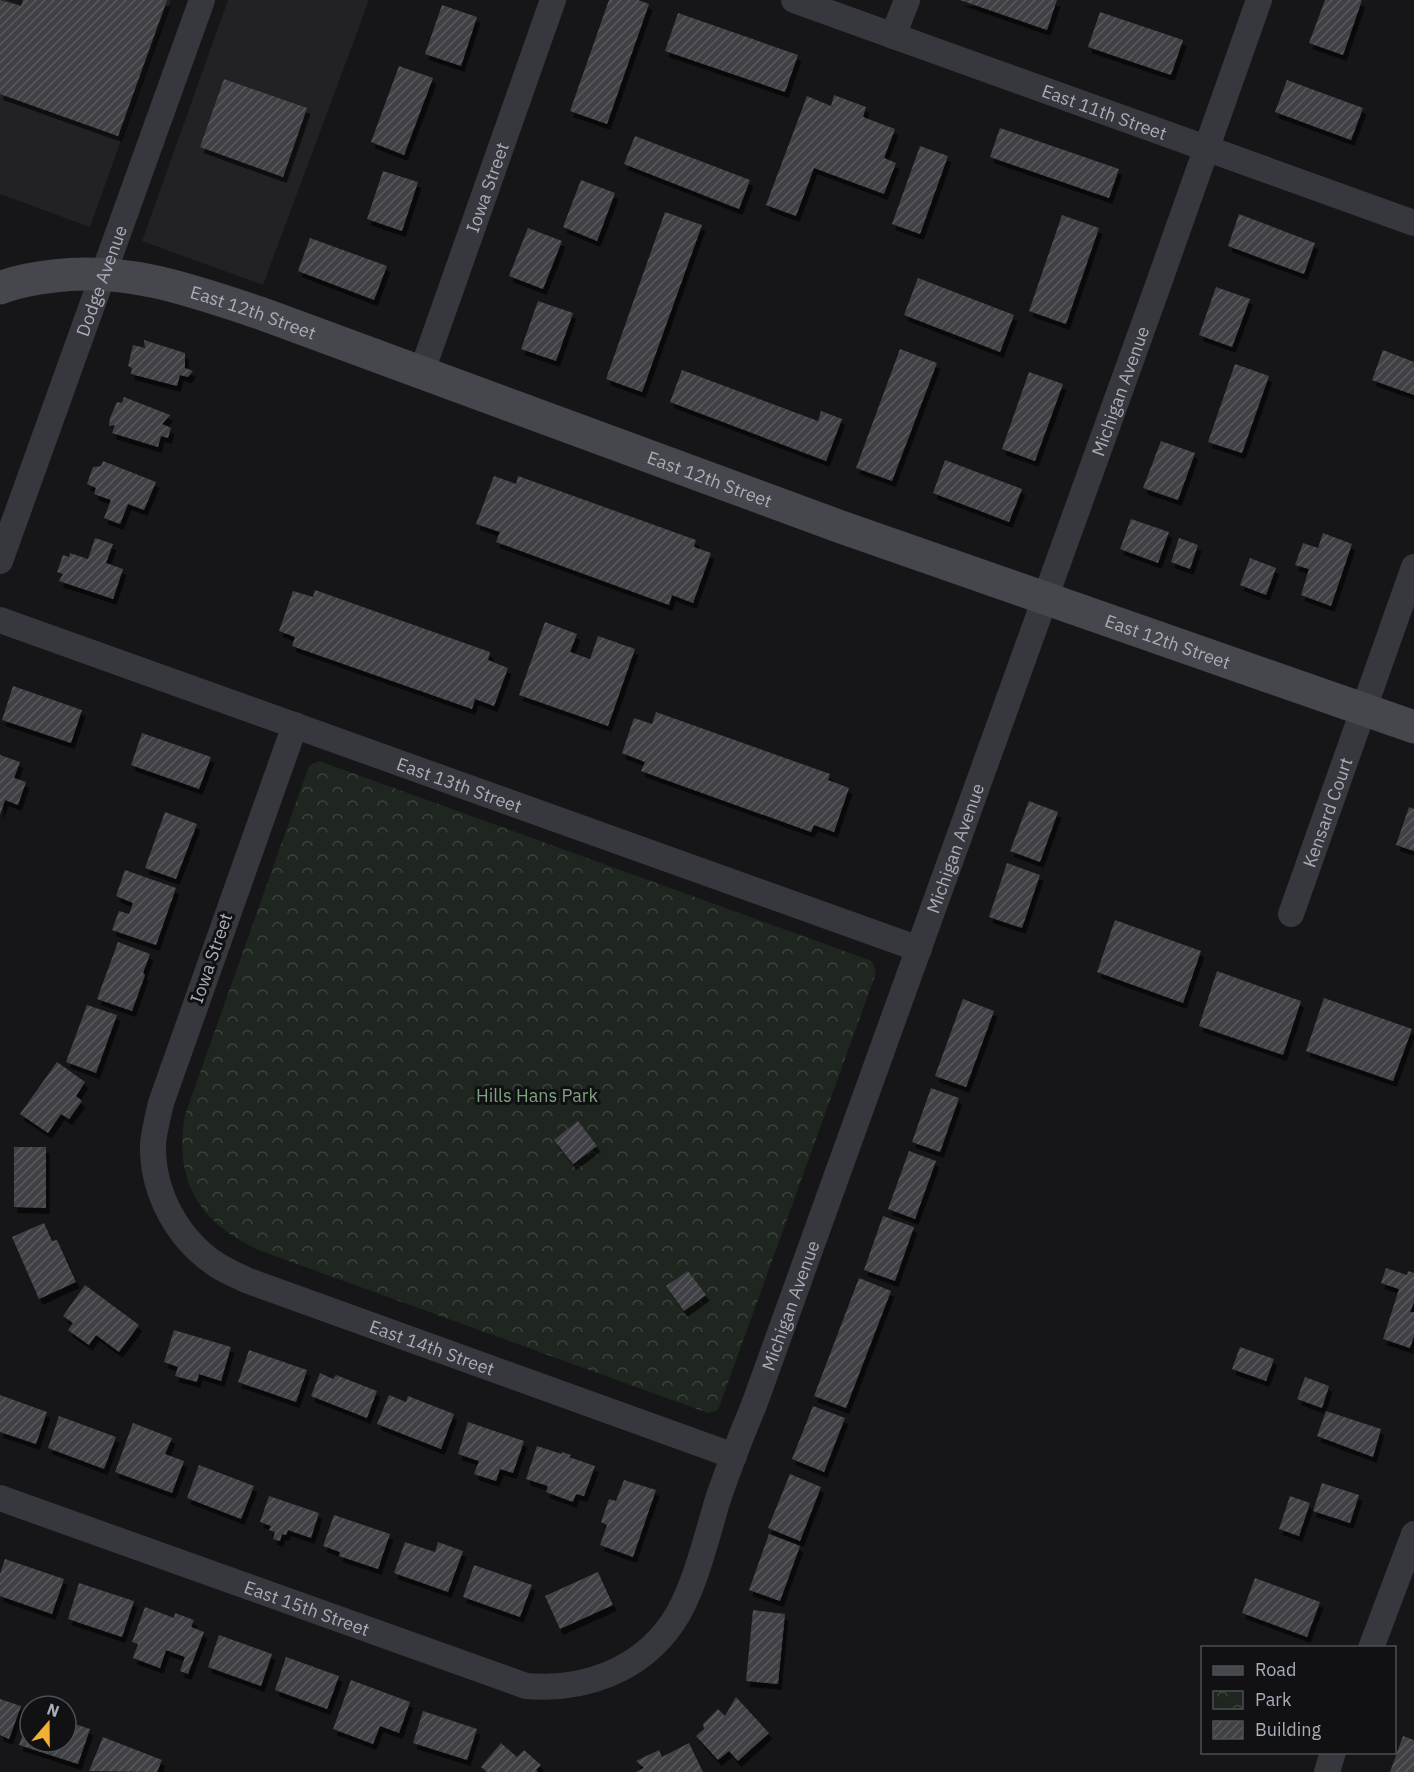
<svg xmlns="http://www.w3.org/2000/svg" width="1414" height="1772" font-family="'IBM Plex Sans',sans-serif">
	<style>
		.built { fill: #222225 }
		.park { fill: url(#park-crowns) }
		.building { fill: url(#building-hatch); filter: url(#shadow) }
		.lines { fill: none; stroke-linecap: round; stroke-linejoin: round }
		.street { stroke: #37383d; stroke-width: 26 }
		.secondary { stroke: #45474d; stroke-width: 33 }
		.labels { text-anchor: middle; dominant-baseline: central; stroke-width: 6; stroke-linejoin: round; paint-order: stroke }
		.street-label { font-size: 18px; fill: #a8adb8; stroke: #111113 }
		.park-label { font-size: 18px; fill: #7fa381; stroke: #111113 }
	</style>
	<defs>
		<pattern id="park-crowns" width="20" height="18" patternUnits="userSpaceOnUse" patternTransform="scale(1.5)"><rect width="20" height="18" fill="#1e261f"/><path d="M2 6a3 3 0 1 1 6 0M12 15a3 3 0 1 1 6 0" fill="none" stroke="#3c433d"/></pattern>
		<pattern id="building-hatch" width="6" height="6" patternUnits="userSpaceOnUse" patternTransform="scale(1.5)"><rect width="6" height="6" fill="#404145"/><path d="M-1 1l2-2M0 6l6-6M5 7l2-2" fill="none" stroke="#595a5e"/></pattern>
		<filter id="shadow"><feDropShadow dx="3.5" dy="6" stdDeviation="0" flood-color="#0009"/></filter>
	</defs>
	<rect width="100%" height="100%" fill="#161618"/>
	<g class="built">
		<polygon points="0,0 7,0 23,6 25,0 171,0 90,227 0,194"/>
		<polygon points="228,0 369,0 263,285 142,241"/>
	</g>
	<path class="park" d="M319,761L872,961L876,973L718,1410L708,1413L261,1251C200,1224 173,1182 185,1115L309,766Z"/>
	<g class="building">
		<polygon points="0,0 21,6 23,0 167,0 118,136 0,94"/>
		<polygon points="609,0 638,0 649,4 607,124 570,111"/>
		<polygon points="960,0 1057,0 1047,30"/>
		<polygon points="1325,0 1362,0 1343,55 1309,43"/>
		<polygon points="442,5 477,17 461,66 425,54"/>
		<polygon points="1100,12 1183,40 1171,75 1088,47"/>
		<polygon points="678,13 798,55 785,92 665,51"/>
		<polygon points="399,66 433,78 404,155 371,142"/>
		<polygon points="224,79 307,108 283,177 200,147"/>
		<polygon points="1287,80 1363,108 1351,140 1275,112"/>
		<polygon points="834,95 866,107 863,117 895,129 884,158 896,163 884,194 814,168 796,216 766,205 807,96 831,106"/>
		<polygon points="1000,128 1119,169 1109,198 990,157"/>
		<polygon points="635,136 750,180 739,209 624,164"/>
		<polygon points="920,146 948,156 920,234 892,224"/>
		<polygon points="383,171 418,182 402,231 367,219"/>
		<polygon points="581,180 615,193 597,241 563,227"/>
		<polygon points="665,212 702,225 642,392 606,379"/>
		<polygon points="1239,214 1315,243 1304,274 1228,246"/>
		<polygon points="1062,215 1099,228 1066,324 1029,311"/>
		<polygon points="528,228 562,241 543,289 509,276"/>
		<polygon points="310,238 387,266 374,300 298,271"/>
		<polygon points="918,278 1014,315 1000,352 904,315"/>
		<polygon points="1216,287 1250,299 1232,347 1199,335"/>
		<polygon points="538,301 573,313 556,361 521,349"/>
		<polygon points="144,340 185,353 185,368 193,371 188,377 180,375 177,386 131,374 132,368 128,366 133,345 145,348"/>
		<polygon points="900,349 937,363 892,481 856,468"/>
		<polygon points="1383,350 1414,362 1414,395 1372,380"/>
		<polygon points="1235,364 1269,376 1242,453 1208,442"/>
		<polygon points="682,370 818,421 821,411 842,419 826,461 670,402"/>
		<polygon points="1029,372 1063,384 1035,461 1002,449"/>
		<polygon points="124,397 170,415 162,424 171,428 168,438 161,436 158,447 112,433 115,425 109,426 110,418 117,402 122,403"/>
		<polygon points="1161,441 1195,453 1178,500 1143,488"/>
		<polygon points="945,460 1022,489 1009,522 933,493"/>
		<polygon points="103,461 156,482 144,510 128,504 120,524 104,518 111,500 94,494 96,488 87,484 93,467 101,466"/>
		<polygon points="494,476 516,484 518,476 696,540 694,547 711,553 693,603 672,595 669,605 496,542 500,532 476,524"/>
		<polygon points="1131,519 1169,532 1158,563 1120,549"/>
		<polygon points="1323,533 1352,544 1331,606 1301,595 1309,569 1295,565 1303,543 1318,548"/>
		<polygon points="95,538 113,544 106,563 123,569 113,599 59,581 63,574 57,572 63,555 69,557 70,553 88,559"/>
		<polygon points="1179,538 1198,545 1190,569 1171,562"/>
		<polygon points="1250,558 1276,568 1266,595 1240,585"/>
		<polygon points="315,590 490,652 488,660 508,668 494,706 475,699 472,709 292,646 295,637 279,631 293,591 313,597"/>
		<polygon points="545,622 577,634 570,652 590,659 598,636 635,649 608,726 519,695"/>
		<polygon points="13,686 82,710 71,743 2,720"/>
		<polygon points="656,712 830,774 828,780 849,788 834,832 814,825 811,832 641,771 645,762 622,753 634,718 652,724"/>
		<polygon points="142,733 211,757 199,789 131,765"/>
		<polygon points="0,755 20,762 14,778 26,782 18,805 5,800 0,815"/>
		<polygon points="1029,801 1058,812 1040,862 1010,851"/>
		<polygon points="1409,807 1414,809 1414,851 1396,845"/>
		<polygon points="165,812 197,824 176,879 145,868"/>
		<polygon points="1007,863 1040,875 1022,928 989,917"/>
		<polygon points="125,870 176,888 156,945 112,930 119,911 129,914 133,903 116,896"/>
		<polygon points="1115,920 1201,951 1183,1003 1097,972"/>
		<polygon points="118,942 150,954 143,973 145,975 132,1011 97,999"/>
		<polygon points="1217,971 1301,1001 1283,1055 1199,1026"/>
		<polygon points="1324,998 1412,1029 1393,1081 1306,1051"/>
		<polygon points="963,999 994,1011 966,1087 935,1076"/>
		<polygon points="87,1005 117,1015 96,1073 66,1062"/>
		<polygon points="57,1062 85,1082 76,1096 82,1101 69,1119 61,1114 48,1133 20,1114"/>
		<polygon points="931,1088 959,1098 940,1152 912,1142"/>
		<polygon points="578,1121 597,1146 573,1164 554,1140"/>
		<polygon points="14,1147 46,1147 46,1208 14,1207"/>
		<polygon points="909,1151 936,1161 915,1219 888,1209"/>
		<polygon points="883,1216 914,1227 895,1281 864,1270"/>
		<polygon points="44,1223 52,1241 57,1240 76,1282 39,1299 12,1237"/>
		<polygon points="1386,1268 1407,1275 1408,1271 1414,1273 1414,1302 1410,1312 1414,1312 1414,1336 1410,1348 1383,1339 1399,1289 1381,1283"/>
		<polygon points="688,1271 706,1295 684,1311 666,1286"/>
		<polygon points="859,1278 891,1291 846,1408 814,1396"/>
		<polygon points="85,1285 139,1325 119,1352 96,1335 89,1345 68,1330 73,1323 63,1316"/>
		<polygon points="174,1330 231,1347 221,1381 199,1374 197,1382 175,1376 178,1367 164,1362"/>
		<polygon points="1240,1347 1274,1359 1266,1381 1232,1369"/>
		<polygon points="249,1350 307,1370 296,1402 238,1382"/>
		<polygon points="320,1373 333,1379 336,1375 377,1391 367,1418 311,1396"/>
		<polygon points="1305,1377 1329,1386 1322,1408 1297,1399"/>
		<polygon points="0,1395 47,1412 36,1444 0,1432"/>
		<polygon points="389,1395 406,1402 408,1396 454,1414 441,1449 377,1424"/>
		<polygon points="813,1406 845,1418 824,1472 792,1459"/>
		<polygon points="1326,1411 1381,1429 1373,1457 1317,1436"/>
		<polygon points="59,1416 116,1437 104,1469 48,1448"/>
		<polygon points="468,1422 524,1441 513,1473 500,1469 496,1481 474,1474 479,1461 458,1454"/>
		<polygon points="133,1423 172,1438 165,1454 184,1461 172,1493 115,1472"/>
		<polygon points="537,1446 562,1454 562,1452 571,1455 569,1457 595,1466 584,1496 576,1494 573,1502 546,1492 548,1486 526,1479"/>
		<polygon points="199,1465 254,1486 241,1519 187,1498"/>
		<polygon points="790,1474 821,1487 800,1541 768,1528"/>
		<polygon points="624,1480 656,1490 633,1557 600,1545 607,1525 601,1522 609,1499 616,1501"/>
		<polygon points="1322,1483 1359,1495 1350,1523 1313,1511"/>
		<polygon points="269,1496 319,1513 311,1538 288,1530 286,1535 282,1534 280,1541 273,1539 275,1532 269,1530 271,1526 260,1522"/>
		<polygon points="1290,1496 1310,1503 1299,1536 1279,1529"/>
		<polygon points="334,1515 390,1534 378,1569 339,1556 340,1552 323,1546"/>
		<polygon points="769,1534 800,1546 780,1601 749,1590"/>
		<polygon points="405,1542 435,1552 438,1542 463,1551 448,1592 394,1573"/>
		<polygon points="5,1559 64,1579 52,1614 0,1596 0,1574"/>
		<polygon points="474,1565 532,1585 520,1617 463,1597"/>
		<polygon points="598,1572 613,1605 560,1629 545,1596"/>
		<polygon points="1255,1578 1320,1602 1307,1637 1242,1613"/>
		<polygon points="79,1583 134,1601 122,1637 68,1619"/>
		<polygon points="145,1607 174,1618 175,1613 194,1620 191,1627 204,1632 188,1674 180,1671 185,1657 166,1650 160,1668 133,1658 138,1644 132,1642"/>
		<polygon points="753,1610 785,1614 778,1684 746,1681"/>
		<polygon points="219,1635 272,1654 261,1686 208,1667"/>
		<polygon points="286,1657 339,1676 327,1709 275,1690"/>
		<polygon points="351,1680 410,1702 399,1733 380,1726 373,1744 333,1729"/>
		<polygon points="736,1697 769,1733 738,1761 729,1751 718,1760 696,1736 704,1729 703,1724 718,1709 725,1716"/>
		<polygon points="0,1699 21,1706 9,1739 0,1735"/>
		<polygon points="423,1711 477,1729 467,1760 413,1743"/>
		<polygon points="30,1714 30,1742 66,1742 66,1721 90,1729 78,1764 19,1745"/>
		<polygon points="1403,1736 1414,1740 1414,1772 1390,1772"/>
		<polygon points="103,1737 162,1760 157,1772 89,1771"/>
		<polygon points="501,1743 517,1757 524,1750 541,1765 536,1770 538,1772 487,1772 481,1767"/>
		<polygon points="689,1743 703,1772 636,1772 644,1768 636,1761 659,1750 662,1757"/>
	</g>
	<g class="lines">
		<g class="street">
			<path id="s1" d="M794,0L1414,223"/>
			<polyline points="893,36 907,0"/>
			<path id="s2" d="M421,374L553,0"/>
			<path id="s3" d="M0,561L202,0"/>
			<path id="s4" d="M0,620L919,949"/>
			<path id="s5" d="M295,725L161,1103C158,1117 154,1131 153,1144C152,1192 177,1239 217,1265C226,1271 236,1275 246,1280L734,1456"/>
			<path id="s6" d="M1291,914L1414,567"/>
			<path id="s7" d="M0,1498L526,1686C583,1691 640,1671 673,1622C694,1592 707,1535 718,1499C729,1467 741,1436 754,1405L1156,291L1259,0"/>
			<polyline points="1371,1648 1414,1534"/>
			<polyline points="1327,1772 1333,1752"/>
		</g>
		<path class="secondary" id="s8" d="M0,288C17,281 36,278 54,276C128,267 191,290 260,313L841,527L1414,727"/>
	</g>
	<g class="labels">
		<g class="street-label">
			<text stroke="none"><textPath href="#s1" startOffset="330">East 11th Street</textPath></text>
			<text stroke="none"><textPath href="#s2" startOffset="198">Iowa Street</textPath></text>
			<text stroke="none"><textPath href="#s3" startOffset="298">Dodge Avenue</textPath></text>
			<text stroke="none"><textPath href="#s8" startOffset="260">East 12th Street</textPath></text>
			<text stroke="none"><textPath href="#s7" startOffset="2037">Michigan Avenue</textPath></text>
			<text stroke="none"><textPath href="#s8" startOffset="746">East 12th Street</textPath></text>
			<text stroke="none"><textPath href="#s8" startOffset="1232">East 12th Street</textPath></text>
			<text stroke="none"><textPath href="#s4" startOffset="488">East 13th Street</textPath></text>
			<text stroke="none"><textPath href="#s6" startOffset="108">Kensard Court</textPath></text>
			<text stroke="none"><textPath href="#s7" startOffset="1551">Michigan Avenue</textPath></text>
			<text transform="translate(211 958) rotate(-71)">Iowa Street</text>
			<text stroke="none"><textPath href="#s7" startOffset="1065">Michigan Avenue</textPath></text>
			<text stroke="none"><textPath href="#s5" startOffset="816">East 14th Street</textPath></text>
			<text stroke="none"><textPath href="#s7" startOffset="326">East 15th Street</textPath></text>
		</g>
		<g class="park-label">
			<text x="537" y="1095">Hills Hans Park</text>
		</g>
	</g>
	<rect x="1201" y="1646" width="195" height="108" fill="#111113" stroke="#4d4f55" stroke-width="1.5"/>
	<rect x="1213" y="1666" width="30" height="9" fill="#45474d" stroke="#4d4f55" stroke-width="1.5"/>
	<text x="1255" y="1676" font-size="18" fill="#a8adb8">Road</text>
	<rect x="1213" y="1691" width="30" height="18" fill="url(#park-crowns)" stroke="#4d4f55" stroke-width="1.5"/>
	<text x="1255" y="1706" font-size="18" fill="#a8adb8">Park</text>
	<rect x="1213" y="1721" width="30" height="18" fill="url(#building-hatch)" stroke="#4d4f55" stroke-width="1.5"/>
	<text x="1255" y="1736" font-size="18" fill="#a8adb8">Building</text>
	<g transform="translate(48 1724) rotate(20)"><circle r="28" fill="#111113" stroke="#4d4f55" stroke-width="1.5"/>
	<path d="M0-4.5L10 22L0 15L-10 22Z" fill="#f2b134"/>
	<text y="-9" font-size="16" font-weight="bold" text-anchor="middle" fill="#a8adb8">N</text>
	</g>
</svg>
